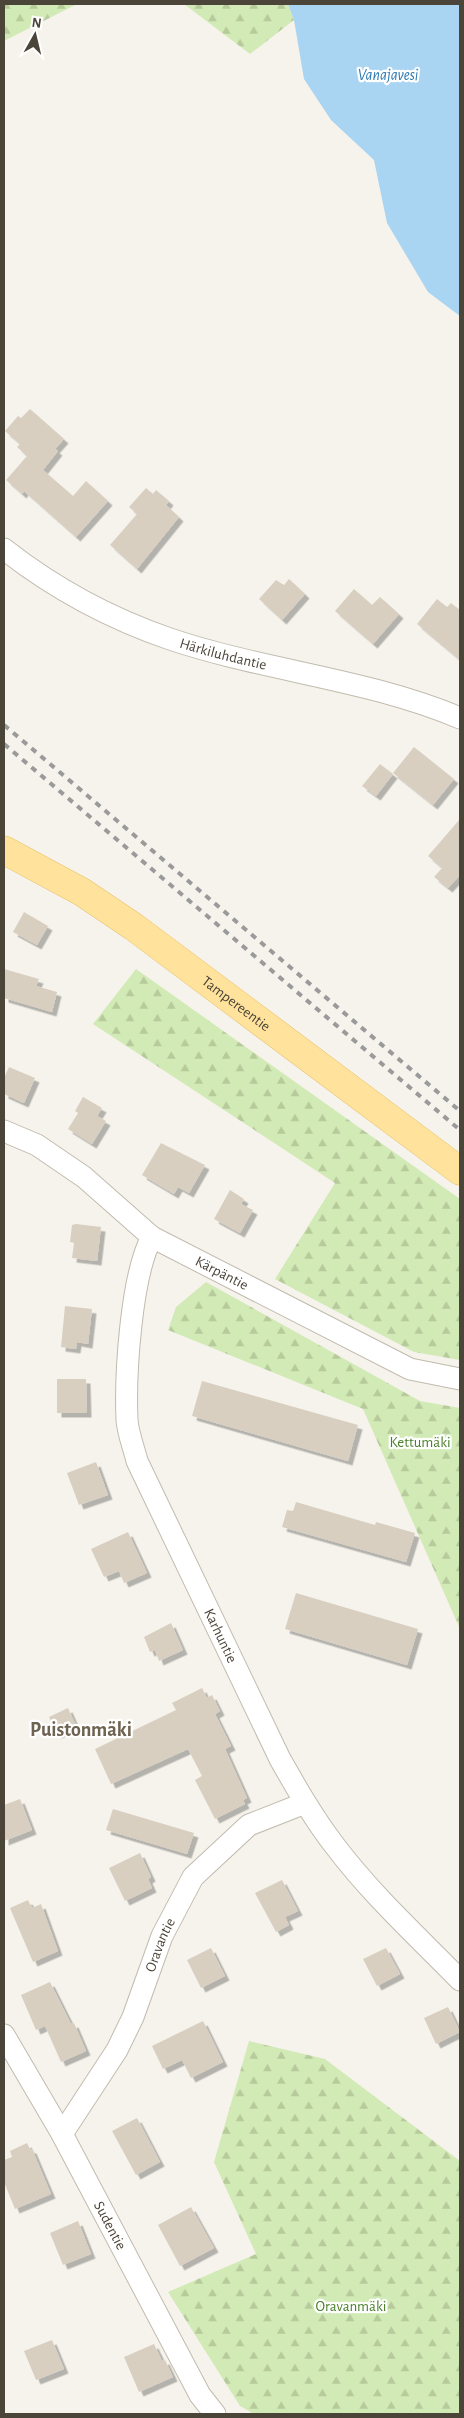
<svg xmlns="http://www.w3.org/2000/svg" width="464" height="2418" font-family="'Alegreya Sans',sans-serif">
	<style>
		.forest { fill: url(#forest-firs) }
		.water { fill: #a9d4f2 }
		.building { fill: #d8cfc1; filter: url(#shadow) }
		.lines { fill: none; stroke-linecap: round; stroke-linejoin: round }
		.minor-casing { stroke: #c2bbae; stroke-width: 23 }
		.major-casing { stroke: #e6c16a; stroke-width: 29 }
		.minor { stroke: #fff; stroke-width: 21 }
		.major { stroke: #ffe39c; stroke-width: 28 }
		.rail { stroke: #9a9a9a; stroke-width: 4; stroke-dasharray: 6 6; stroke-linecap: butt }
		.labels { text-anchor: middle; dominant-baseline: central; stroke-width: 4.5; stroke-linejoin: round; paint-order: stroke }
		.street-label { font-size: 15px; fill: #4b4439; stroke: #fff }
		.park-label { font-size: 15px; fill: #4a7f2a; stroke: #fff }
		.water-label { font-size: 16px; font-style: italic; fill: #2e7ab2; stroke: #fff }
		.district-label { font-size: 20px; font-weight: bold; fill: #6e6250; stroke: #fff }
	</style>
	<defs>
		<pattern id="forest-firs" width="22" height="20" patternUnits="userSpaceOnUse" patternTransform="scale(1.25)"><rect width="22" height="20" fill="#d2eab5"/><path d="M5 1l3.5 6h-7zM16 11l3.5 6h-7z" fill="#b6ca9c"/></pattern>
		<filter id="shadow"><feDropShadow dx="4.5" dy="4.5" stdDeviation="0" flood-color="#0004"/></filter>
	</defs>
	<rect width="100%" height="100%" fill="#f6f3ec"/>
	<g class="forest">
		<polygon points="4,4 77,4 4,41"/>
		<polygon points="184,4 288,4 294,20 250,54"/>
		<polygon points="136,969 460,1199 460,1360 414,1352 275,1279 335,1183 93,1024"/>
		<polygon points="206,1282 420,1401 460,1408 460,1629 363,1409 168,1330 176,1307"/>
		<polygon points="249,2041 325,2059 460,2161 460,2414 254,2414 240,2406 168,2292 256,2254 214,2162"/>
	</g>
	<polygon class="water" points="288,4 460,4 460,316 428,292 387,223 374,160 331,120 304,79 294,20"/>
	<g class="building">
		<polygon points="30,409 64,439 55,449 58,451 43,470 73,496 86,481 108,501 76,537 24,491 22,494 6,480 27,456 17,447 20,444 5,431 18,416 21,418"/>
		<polygon points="146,488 153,494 156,490 169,501 166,505 179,517 137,569 110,545 137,514 129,507"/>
		<polygon points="289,579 305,594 282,620 259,599 276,580 284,585"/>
		<polygon points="354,589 372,605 380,597 399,614 373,644 335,611"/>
		<polygon points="437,599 447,607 451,603 460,610 460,660 417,624"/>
		<polygon points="414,747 454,779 433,805 393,773"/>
		<polygon points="380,764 393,774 376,796 362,786"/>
		<polygon points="460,819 460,875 448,888 434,877 442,868 428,856"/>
		<polygon points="24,912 48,926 37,945 13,932"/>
		<polygon points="4,969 39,979 36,986 57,992 52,1012 4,998"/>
		<polygon points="9,1067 35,1078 24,1103 4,1094 4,1078"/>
		<polygon points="83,1097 102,1108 97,1116 106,1121 92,1144 68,1129 78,1113 75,1111"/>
		<polygon points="161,1143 205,1165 189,1193 178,1187 174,1194 142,1175"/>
		<polygon points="230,1190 244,1199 241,1204 253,1210 240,1233 214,1219"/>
		<polygon points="76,1224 101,1227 97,1261 72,1258 74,1243 70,1242 72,1225"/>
		<polygon points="65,1306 92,1309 88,1344 77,1342 76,1349 61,1347"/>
		<polygon points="57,1379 86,1379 87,1413 57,1413"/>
		<polygon points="202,1381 358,1425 348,1461 192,1416"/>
		<polygon points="96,1462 108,1495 79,1505 67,1473"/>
		<polygon points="296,1502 375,1525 376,1522 415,1533 406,1562 282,1527 287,1510 293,1511"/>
		<polygon points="128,1532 147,1573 124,1583 119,1571 104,1577 91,1549"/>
		<polygon points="296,1593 418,1629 407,1665 285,1629"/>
		<polygon points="171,1623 183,1650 159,1661 155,1650 150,1652 144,1637"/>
		<polygon points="202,1688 207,1698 212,1695 220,1711 215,1714 231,1746 225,1749 247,1798 243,1800 245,1804 215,1819 195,1780 202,1776 188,1749 111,1784 95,1749 176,1710 172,1703"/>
		<polygon points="68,1708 76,1726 57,1734 49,1717"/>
		<polygon points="20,1799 32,1830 4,1841 4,1805"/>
		<polygon points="113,1809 194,1833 187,1854 106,1830"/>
		<polygon points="140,1853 151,1877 148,1879 152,1888 125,1901 109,1868"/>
		<polygon points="282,1880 298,1911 285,1917 289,1925 276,1932 255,1893"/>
		<polygon points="28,1900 32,1908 41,1904 58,1951 33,1962 10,1908"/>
		<polygon points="211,1948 225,1976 201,1988 187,1960"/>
		<polygon points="386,1948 400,1974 377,1986 363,1959"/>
		<polygon points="50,1982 71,2024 74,2023 86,2051 61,2062 45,2026 36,2030 21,1995"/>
		<polygon points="448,2007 460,2032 436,2044 424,2018"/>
		<polygon points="203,2021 223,2062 191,2078 182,2060 163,2069 152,2046"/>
		<polygon points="137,2118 160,2162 136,2175 112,2131"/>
		<polygon points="27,2143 30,2149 32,2149 51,2194 15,2209 4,2182 4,2160 12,2157 10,2151"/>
		<polygon points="191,2207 214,2248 180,2266 158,2225"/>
		<polygon points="78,2221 91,2254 63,2265 50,2233"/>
		<polygon points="52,2340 64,2369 36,2380 24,2351"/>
		<polygon points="154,2344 162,2361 165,2360 173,2377 139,2392 124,2357"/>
	</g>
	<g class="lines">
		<g class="minor-casing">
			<g id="minor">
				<path id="s1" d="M4,549C55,589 109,618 170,639C265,671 368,679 460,718"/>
				<path id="s2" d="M4,1131L37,1145L84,1177L152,1237L410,1369L460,1379"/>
				<path id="s3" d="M152,1237C131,1275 125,1375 127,1420C128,1434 134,1448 137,1461L280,1759C297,1789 314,1819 335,1846C372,1895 418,1937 460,1980"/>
				<path id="s4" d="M4,2035L62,2134L200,2395L215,2414"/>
				<path id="s5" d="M62,2134L117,2050L133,2017L162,1936L193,1877L249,1825L305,1803"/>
			</g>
		</g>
		<g class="major-casing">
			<g id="major">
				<path id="s6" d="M4,850L82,892L134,927L460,1171"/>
			</g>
		</g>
		<use href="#minor" class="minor"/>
		<use href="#major" class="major"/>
		<g class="rail">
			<polyline points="4,725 460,1111"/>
			<polyline points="4,744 460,1130"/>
		</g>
	</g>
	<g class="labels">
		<g class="street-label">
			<text stroke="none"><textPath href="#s1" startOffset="245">Härkiluhdantie</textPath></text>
			<text stroke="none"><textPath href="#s6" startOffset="279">Tampereentie</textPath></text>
			<text stroke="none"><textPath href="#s2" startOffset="262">Kärpäntie</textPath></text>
			<text stroke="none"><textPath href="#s3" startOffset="422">Karhuntie</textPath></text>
			<text stroke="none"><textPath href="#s5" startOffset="214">Oravantie</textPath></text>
			<text stroke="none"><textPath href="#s4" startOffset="218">Sudentie</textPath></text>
		</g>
		<g class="park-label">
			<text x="420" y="1442">Kettumäki</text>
			<text x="351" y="2306">Oravanmäki</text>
		</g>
		<g class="water-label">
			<text x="388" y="75">Vanajavesi</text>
		</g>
		<g class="district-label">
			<text x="81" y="1730">Puistonmäki</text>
		</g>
	</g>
	<rect width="464" height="2418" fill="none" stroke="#4b4439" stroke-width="10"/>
	<g transform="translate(35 35) rotate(8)" stroke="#ffffff" stroke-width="4" paint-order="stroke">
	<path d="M0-4L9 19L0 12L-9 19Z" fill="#4b4439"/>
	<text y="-8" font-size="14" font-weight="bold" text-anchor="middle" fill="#4b4439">N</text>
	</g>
</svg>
